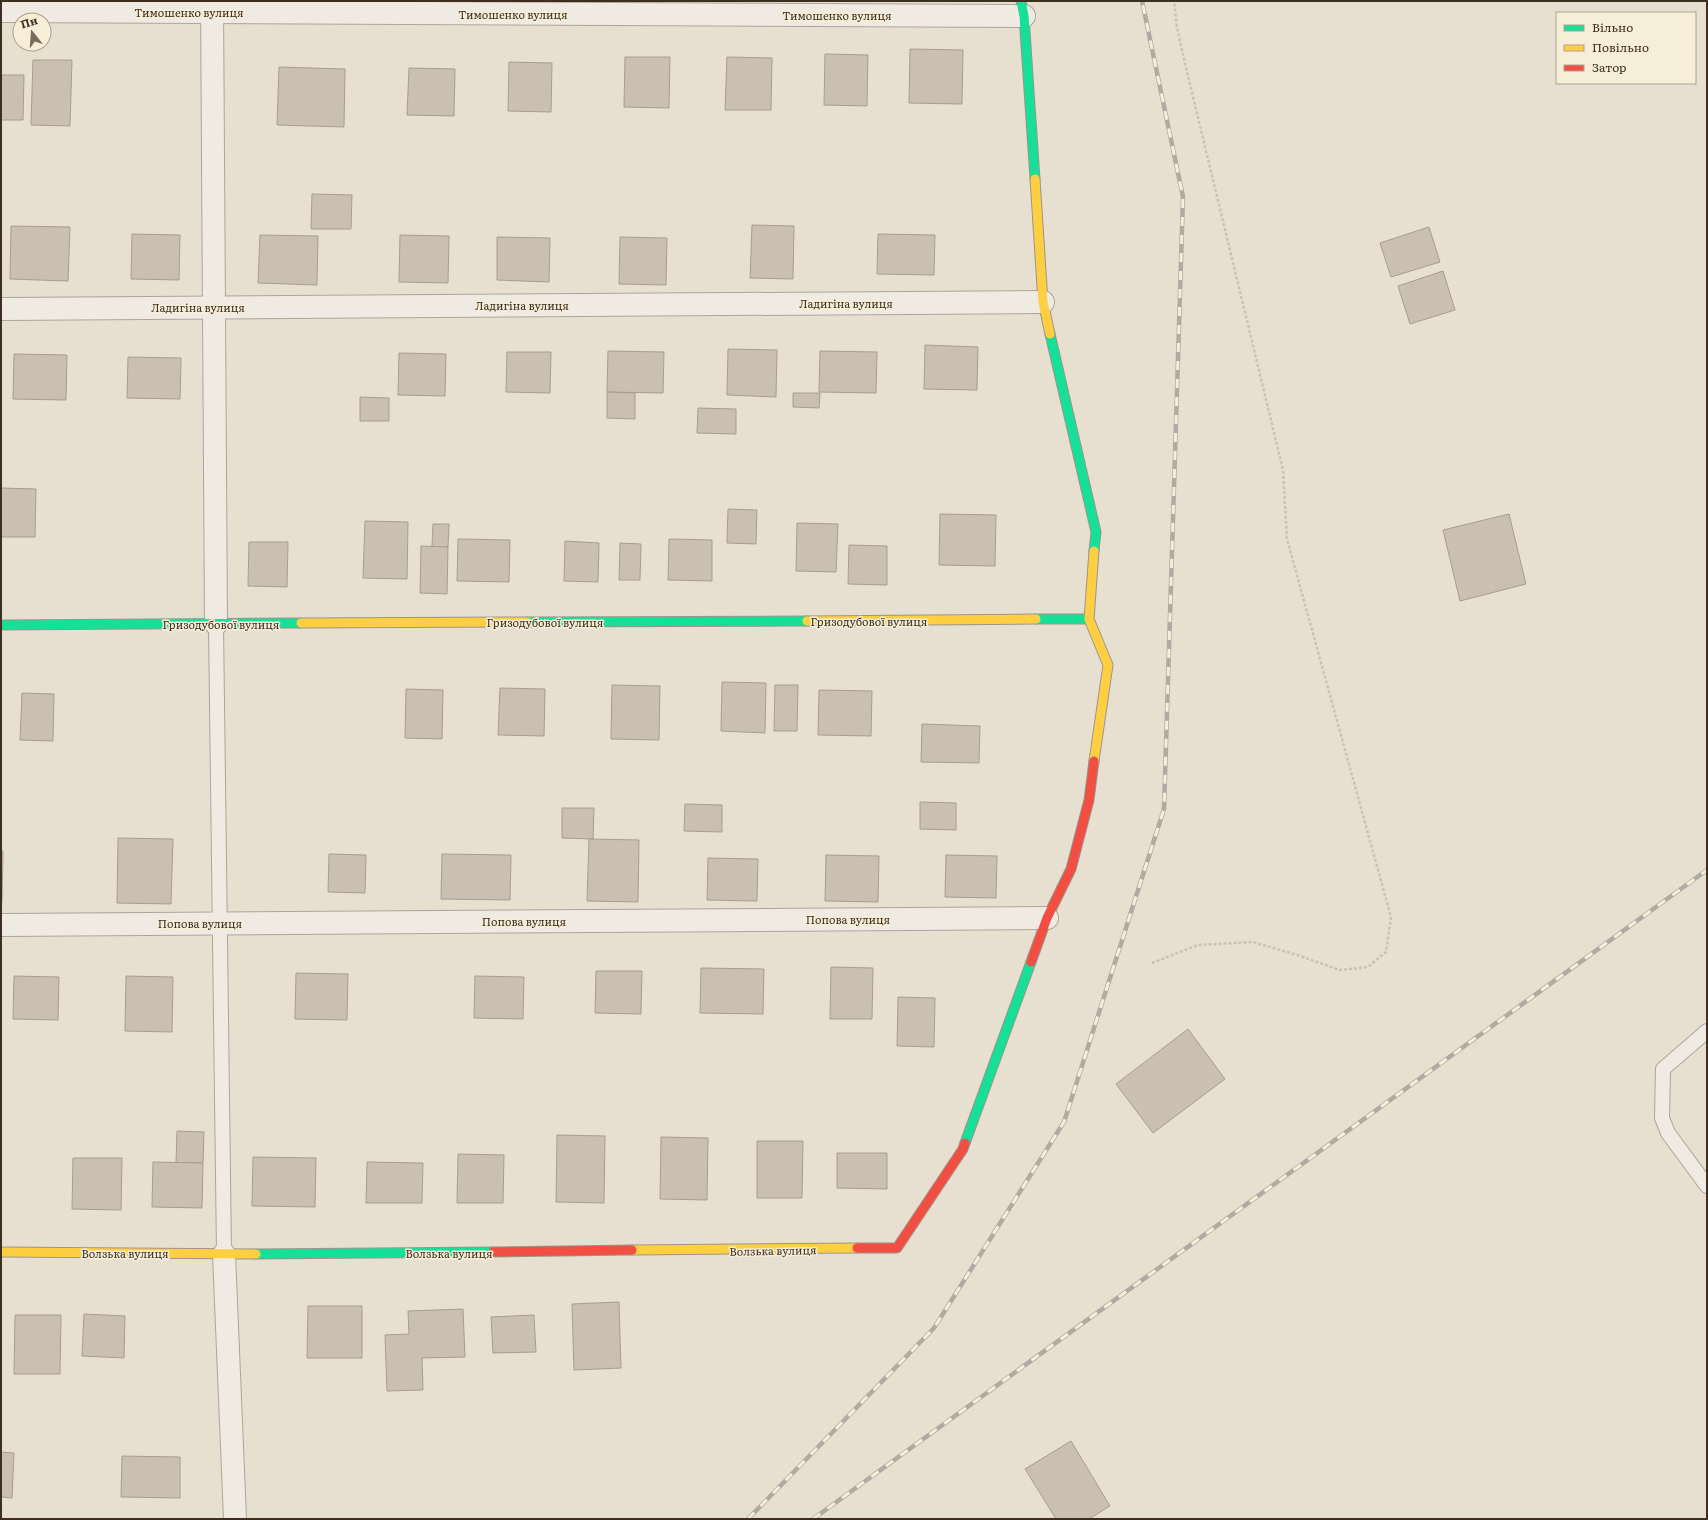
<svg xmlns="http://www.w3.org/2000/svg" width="1708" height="1520" font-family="Literata,serif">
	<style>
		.building { fill: #cbbfb2; stroke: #a89c90 }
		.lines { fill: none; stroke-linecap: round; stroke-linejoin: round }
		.lane-casing { stroke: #ada599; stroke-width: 16 }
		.street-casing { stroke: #ada599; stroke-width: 24 }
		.fast-casing { stroke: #9c958a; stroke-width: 11 }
		.slow-casing { stroke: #9c958a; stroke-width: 11 }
		.jam-casing { stroke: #9c958a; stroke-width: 11 }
		.path { stroke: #c8c2b9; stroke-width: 2.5; stroke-dasharray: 3 2; stroke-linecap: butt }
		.lane { stroke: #efebe3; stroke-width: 14 }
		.street { stroke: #efebe3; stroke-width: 22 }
		.fast { stroke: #16e098; stroke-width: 9 }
		.slow { stroke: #ffcf43; stroke-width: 9 }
		.jam { stroke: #f24e42; stroke-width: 9 }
		.rail-casing { stroke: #afaaa2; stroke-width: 4.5 }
		.rail { stroke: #f7eed8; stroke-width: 3; stroke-dasharray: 9; stroke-linecap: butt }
		.labels { text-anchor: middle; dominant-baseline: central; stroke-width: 3; stroke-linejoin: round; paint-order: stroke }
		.street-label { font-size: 11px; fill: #3d2e20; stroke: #f7eed8 }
	</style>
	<rect width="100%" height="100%" fill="#e7e0d1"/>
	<g class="building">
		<polygon points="910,49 963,50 962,104 909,103"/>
		<polygon points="825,54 868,55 867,106 824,105"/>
		<polygon points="625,57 670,57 669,108 624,107"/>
		<polygon points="727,57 772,58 771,110 725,110"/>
		<polygon points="33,60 72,60 70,126 31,125"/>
		<polygon points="509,62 552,63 551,112 508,111"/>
		<polygon points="279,67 345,69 344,127 277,125"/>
		<polygon points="409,68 455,69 454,116 407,115"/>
		<polygon points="1,75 24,75 23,120 1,120"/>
		<polygon points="312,194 352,195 351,229 311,229"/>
		<polygon points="752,225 794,226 793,279 750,278"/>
		<polygon points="11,226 70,227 68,281 10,279"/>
		<polygon points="1429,227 1440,262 1391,277 1380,243"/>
		<polygon points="132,234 180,235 179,280 131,279"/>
		<polygon points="878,234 935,235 934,275 877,274"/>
		<polygon points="260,235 318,236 317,285 258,283"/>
		<polygon points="400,235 449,236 448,283 399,282"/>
		<polygon points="497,237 550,238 549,282 497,280"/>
		<polygon points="620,237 667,238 666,285 619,284"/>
		<polygon points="1443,271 1455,310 1410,324 1398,286"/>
		<polygon points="925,345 978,347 977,390 924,389"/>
		<polygon points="728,349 777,350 776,397 727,395"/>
		<polygon points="608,351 664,352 663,393 607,392"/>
		<polygon points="820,351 877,352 876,393 819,392"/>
		<polygon points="507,352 551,352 550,393 506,392"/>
		<polygon points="399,353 446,354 445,396 398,395"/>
		<polygon points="14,354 67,355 66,400 13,399"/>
		<polygon points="128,357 181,358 180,399 127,398"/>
		<polygon points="607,392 635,393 635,419 607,418"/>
		<polygon points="793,393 820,393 819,408 793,407"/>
		<polygon points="360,397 389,398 389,421 360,421"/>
		<polygon points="698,408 736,409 736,434 697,433"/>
		<polygon points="1,488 36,489 35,537 1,537"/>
		<polygon points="728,509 757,510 756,544 727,543"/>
		<polygon points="940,514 996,515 995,566 939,565"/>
		<polygon points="1509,514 1526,584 1460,601 1443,530"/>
		<polygon points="365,521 408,522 407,579 363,578"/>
		<polygon points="797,523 838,524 836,572 796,571"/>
		<polygon points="433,524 449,524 448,547 432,547"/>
		<polygon points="458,539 510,540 509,582 457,581"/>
		<polygon points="669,539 712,540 712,581 668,580"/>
		<polygon points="565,541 599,543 598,582 564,581"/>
		<polygon points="249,542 288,542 287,587 248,586"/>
		<polygon points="620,543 641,544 640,580 619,580"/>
		<polygon points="849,545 887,546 887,585 848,584"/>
		<polygon points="421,546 448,547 447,594 420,593"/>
		<polygon points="722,682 766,683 765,733 721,731"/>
		<polygon points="612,685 660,686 659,740 611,739"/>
		<polygon points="775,685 798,685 797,731 774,731"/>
		<polygon points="500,688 545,689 544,736 498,735"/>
		<polygon points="406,689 443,690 442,739 405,738"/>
		<polygon points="819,690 872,691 871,736 818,735"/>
		<polygon points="22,693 54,694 53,741 20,740"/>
		<polygon points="922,724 980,726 979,763 921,762"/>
		<polygon points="920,802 956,803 956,830 920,829"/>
		<polygon points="685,804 722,805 722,832 684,831"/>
		<polygon points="562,808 594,808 593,839 562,838"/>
		<polygon points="118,838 173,839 171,904 117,903"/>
		<polygon points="589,839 639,840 638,902 587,901"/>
		<polygon points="1,851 3,851 2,903 1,903"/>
		<polygon points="329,854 366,855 365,893 328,892"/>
		<polygon points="442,854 511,855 510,900 441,899"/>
		<polygon points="826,855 879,856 878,902 825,901"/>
		<polygon points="946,855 997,856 996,898 945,897"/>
		<polygon points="708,858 758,859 757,901 707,900"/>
		<polygon points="831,967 873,968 872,1019 830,1019"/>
		<polygon points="701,968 764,969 763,1014 700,1013"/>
		<polygon points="596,971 642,971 641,1014 595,1013"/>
		<polygon points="296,973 348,974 347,1020 295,1019"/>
		<polygon points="14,976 59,977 58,1020 13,1019"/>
		<polygon points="126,976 173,977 172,1032 125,1031"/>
		<polygon points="475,976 524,977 523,1019 474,1018"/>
		<polygon points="898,997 935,998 934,1047 897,1046"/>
		<polygon points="1188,1029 1225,1079 1153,1133 1116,1084"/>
		<polygon points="177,1131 204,1132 203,1163 176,1163"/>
		<polygon points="557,1135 605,1136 604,1203 556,1202"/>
		<polygon points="661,1137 708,1138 707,1200 660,1199"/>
		<polygon points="757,1141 803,1141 802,1198 757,1198"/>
		<polygon points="837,1153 887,1153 887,1189 837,1188"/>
		<polygon points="458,1154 504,1155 503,1203 457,1203"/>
		<polygon points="253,1157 316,1158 315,1207 252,1206"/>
		<polygon points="73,1158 122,1158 121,1210 72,1209"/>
		<polygon points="153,1162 203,1163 202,1208 152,1207"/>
		<polygon points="367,1162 423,1163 422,1203 366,1203"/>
		<polygon points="619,1302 621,1368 574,1370 572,1304"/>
		<polygon points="308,1306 362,1306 362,1358 307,1358"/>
		<polygon points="463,1309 465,1357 422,1358 423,1390 387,1391 385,1335 409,1334 408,1311"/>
		<polygon points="84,1314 125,1316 124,1358 82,1356"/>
		<polygon points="15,1315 61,1315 60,1374 14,1374"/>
		<polygon points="534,1315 536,1352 493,1353 491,1317"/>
		<polygon points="1071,1441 1110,1506 1089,1519 1056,1519 1025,1469"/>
		<polygon points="1,1452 14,1453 12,1498 1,1497"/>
		<polygon points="122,1456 180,1457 180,1498 121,1497"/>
	</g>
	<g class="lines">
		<g class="lane-casing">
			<g id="lane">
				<polyline points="216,624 224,1254"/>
				<polyline points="1707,1031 1663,1069 1662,1118 1668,1133 1707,1186"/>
			</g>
		</g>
		<g class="street-casing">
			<g id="street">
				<polyline points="212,1 216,624"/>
				<polyline points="1,11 1024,16"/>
				<polyline points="1,309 1043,302"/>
				<polyline points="1,925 1047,918"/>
				<polyline points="224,1254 235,1519"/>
			</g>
		</g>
		<g class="fast-casing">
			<g id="fast">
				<polyline points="1021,1 1024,16 1035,179"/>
				<polyline points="1050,334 1096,532 1094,551"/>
				<polyline points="1036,619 1089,619"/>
				<polyline points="527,622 807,621"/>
				<polyline points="1,625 301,623"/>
				<polyline points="965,1143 1031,962"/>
				<polyline points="256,1254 493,1252"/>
			</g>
		</g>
		<g class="slow-casing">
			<g id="slow">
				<polyline points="1035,179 1043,302 1050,334"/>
				<polyline points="807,621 1036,619"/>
				<polyline points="301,623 527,622"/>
				<polyline points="1094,761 1108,665 1089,619 1094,551"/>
				<polyline points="632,1250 857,1248"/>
				<polyline points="1,1252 256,1254"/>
			</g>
		</g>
		<g class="jam-casing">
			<g id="jam">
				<polyline points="1031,962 1047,918 1071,869 1089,800 1094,761"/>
				<polyline points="857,1248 897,1248 963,1149 965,1143"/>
				<polyline points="493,1252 632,1250"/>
			</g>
		</g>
		<polyline class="path" points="1152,963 1198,945 1253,942 1297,955 1340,970 1368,967 1386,952 1391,917 1287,539 1283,470 1187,72 1177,28 1174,1"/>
		<use href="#lane" class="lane"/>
		<use href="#street" class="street"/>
		<use href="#fast" class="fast"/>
		<use href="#slow" class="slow"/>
		<use href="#jam" class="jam"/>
		<g class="rail-casing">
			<g id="rail">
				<polyline points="748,1519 934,1328 1064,1122 1164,809 1183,197 1142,1"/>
				<polyline points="813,1519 1707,870"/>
			</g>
		</g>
		<use href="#rail" class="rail"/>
	</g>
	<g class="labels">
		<g class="street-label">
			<text x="189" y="12">Тимошенко вулиця</text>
			<text x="513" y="14">Тимошенко вулиця</text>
			<text x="837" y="15">Тимошенко вулиця</text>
			<text x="846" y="303">Ладигіна вулиця</text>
			<text x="522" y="305">Ладигіна вулиця</text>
			<text x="198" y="307">Ладигіна вулиця</text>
			<text x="869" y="621">Гризодубової вулиця</text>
			<text x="545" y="622">Гризодубової вулиця</text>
			<text x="221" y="624">Гризодубової вулиця</text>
			<text x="848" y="919">Попова вулиця</text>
			<text x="524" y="921">Попова вулиця</text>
			<text x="200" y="923">Попова вулиця</text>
			<text transform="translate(773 1250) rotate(-1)">Волзька вулиця</text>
			<text x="125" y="1253">Волзька вулиця</text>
			<text x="449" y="1253">Волзька вулиця</text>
		</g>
	</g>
	<rect width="1708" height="1520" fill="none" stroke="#3d2e20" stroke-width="4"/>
	<rect x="1556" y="12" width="140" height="72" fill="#f7eed8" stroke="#ada18e"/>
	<rect x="1564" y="25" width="20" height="6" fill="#16e098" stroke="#ada18e"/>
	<text x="1592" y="32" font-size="12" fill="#3d2e20">Вільно</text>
	<rect x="1564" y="45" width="20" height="6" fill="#ffcf43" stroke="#ada18e"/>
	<text x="1592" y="52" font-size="12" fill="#3d2e20">Повільно</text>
	<rect x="1564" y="65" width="20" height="6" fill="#f24e42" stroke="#ada18e"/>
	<text x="1592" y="72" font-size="12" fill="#3d2e20">Затор</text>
	<g transform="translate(32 32) rotate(343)"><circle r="19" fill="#f7eed8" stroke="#ada18e"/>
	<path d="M0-3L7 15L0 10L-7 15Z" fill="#786c5e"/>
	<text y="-6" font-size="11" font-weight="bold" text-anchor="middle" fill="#3d2e20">Пн</text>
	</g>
</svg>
